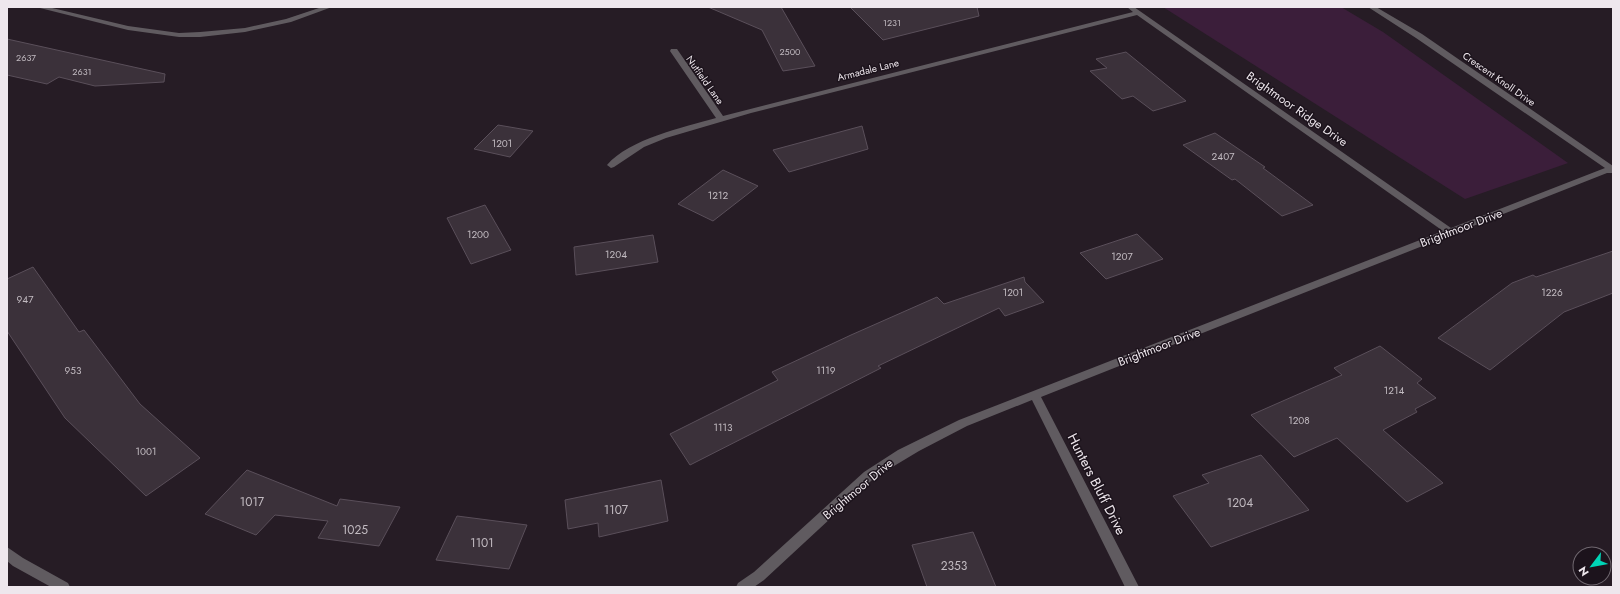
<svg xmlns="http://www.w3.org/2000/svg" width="1620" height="594" font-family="Jost,sans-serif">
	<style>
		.green { fill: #3b1e3a }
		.building { fill: #3b313a; stroke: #5a4f5a }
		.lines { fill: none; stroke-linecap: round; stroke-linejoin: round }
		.street { fill: #605b60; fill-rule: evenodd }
		.labels { text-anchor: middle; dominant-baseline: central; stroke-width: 3; stroke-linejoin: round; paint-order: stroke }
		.far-number-label { font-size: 9px; fill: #c1bac0 }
		.far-street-label { font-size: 10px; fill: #eee7ed; stroke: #1c131c }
		.number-label { font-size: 10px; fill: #c1bac0 }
		.street-label { font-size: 12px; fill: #eee7ed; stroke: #1c131c }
		.near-number-label { font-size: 12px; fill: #c1bac0 }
		.near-street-label { font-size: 14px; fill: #eee7ed; stroke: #1c131c }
	</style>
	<rect width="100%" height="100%" fill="#261c25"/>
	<polygon class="green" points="1163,7 1341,7 1383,32 1568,163 1465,199"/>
	<g class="building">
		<polygon points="708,7 781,7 815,66 783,71 762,30"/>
		<polygon points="850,7 977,7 979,16 883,40"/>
		<polygon points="7,39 165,74 164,82 95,86 59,77 47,84 7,75"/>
		<polygon points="1126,52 1186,101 1153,111 1133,96 1122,99 1090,71 1107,68 1096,59"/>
		<polygon points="498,125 533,131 510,157 474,149"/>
		<polygon points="862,126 868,149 789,172 773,150"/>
		<polygon points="1215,133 1265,167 1263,168 1313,205 1282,216 1235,179 1232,180 1183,145"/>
		<polygon points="723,170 758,186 713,221 678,204"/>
		<polygon points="485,205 511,250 471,264 447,218"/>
		<polygon points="1137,234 1163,259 1106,279 1080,253"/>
		<polygon points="653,235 658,262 576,275 574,247"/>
		<polygon points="1613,251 1613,293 1564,312 1490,370 1438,338 1512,283 1533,275 1536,277"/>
		<polygon points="33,267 79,332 84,330 140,404 200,458 146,496 65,418 7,331 7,279"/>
		<polygon points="1024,277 1025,282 1044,302 1005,316 999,308 878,366 881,368 690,465 670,434 778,380 772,372 851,335 937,297 944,304"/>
		<polygon points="1380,346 1422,379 1417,383 1436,398 1415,409 1417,412 1383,430 1443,483 1407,502 1337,438 1294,457 1251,415 1342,375 1334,368"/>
		<polygon points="1261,455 1309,510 1211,547 1173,496 1209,483 1202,475"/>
		<polygon points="247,470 337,506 340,499 400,507 379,546 318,538 328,521 275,515 256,535 205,514"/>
		<polygon points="661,480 668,521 599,537 598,523 568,529 565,500"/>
		<polygon points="457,516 527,525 509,569 436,560"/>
		<polygon points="973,532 996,587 927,587 912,545"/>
	</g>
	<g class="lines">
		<g class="street">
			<polygon points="36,7 48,7 128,26 179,33 200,32 245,28 286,19 322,7 332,7 291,22 245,32 200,37 179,37 128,30"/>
			<path d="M1127,7H1134L1451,228L1605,168L1416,38L1368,7H1376L1422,34L1613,166V173H1607L1041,397L1139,587H1125L1032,400L967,426L919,451L884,472L872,480L764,580L754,587H736L738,583L754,572L864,472L898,450L959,420L1443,231L1137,15L751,113L666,138L644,147L614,167L611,168L607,165C629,139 684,127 716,118L670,51L671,49H677L723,116L1133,12Z"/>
			<polygon points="7,547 23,558 68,583 70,587 51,587 13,566 7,561"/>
		</g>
	</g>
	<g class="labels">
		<g class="far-number-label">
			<text x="892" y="22">1231</text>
			<text x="790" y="51">2500</text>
			<text x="26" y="57">2637</text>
			<text x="82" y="71">2631</text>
		</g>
		<g class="far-street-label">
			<text transform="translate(868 70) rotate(-14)">Armadale Lane</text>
			<text transform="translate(1499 79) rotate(35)">Crescent Knoll Drive</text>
			<text transform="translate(705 80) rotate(55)">Nutfield Lane</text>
		</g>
		<g class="number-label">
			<text x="502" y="143">1201</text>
			<text x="1223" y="156">2407</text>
			<text x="718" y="195">1212</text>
			<text x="478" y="234">1200</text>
			<text x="616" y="254">1204</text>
			<text x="1122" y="256">1207</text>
			<text x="1013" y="292">1201</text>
			<text x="1552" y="292">1226</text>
			<text x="25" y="299">947</text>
			<text x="73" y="370">953</text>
			<text x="826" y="370">1119</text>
			<text x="1394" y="390">1214</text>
			<text x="1299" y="420">1208</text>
			<text x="723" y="427">1113</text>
			<text x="146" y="451">1001</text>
		</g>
		<g class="street-label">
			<text transform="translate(1297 109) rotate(35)">Brightmoor Ridge Drive</text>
			<text transform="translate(1461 228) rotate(-21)">Brightmoor Drive</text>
			<text transform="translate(1159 347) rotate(-21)">Brightmoor Drive</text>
			<text transform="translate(858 489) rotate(-40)">Brightmoor Drive</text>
		</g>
		<g class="near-number-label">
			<text x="252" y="502">1017</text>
			<text x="1240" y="503">1204</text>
			<text x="616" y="510">1107</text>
			<text x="355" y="530">1025</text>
			<text x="482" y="543">1101</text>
			<text x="954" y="566">2353</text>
		</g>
		<g class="near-street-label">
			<text transform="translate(1097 484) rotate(63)">Hunters Bluff Drive</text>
		</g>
	</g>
	<rect width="1620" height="594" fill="none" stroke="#eee7ed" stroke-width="16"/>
	<g transform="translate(1592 566) rotate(238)"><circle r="19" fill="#1c131c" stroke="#706870"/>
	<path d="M0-3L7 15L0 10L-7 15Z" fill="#00d5b7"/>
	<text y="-6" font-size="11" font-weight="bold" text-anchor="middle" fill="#eee7ed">N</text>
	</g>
</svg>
